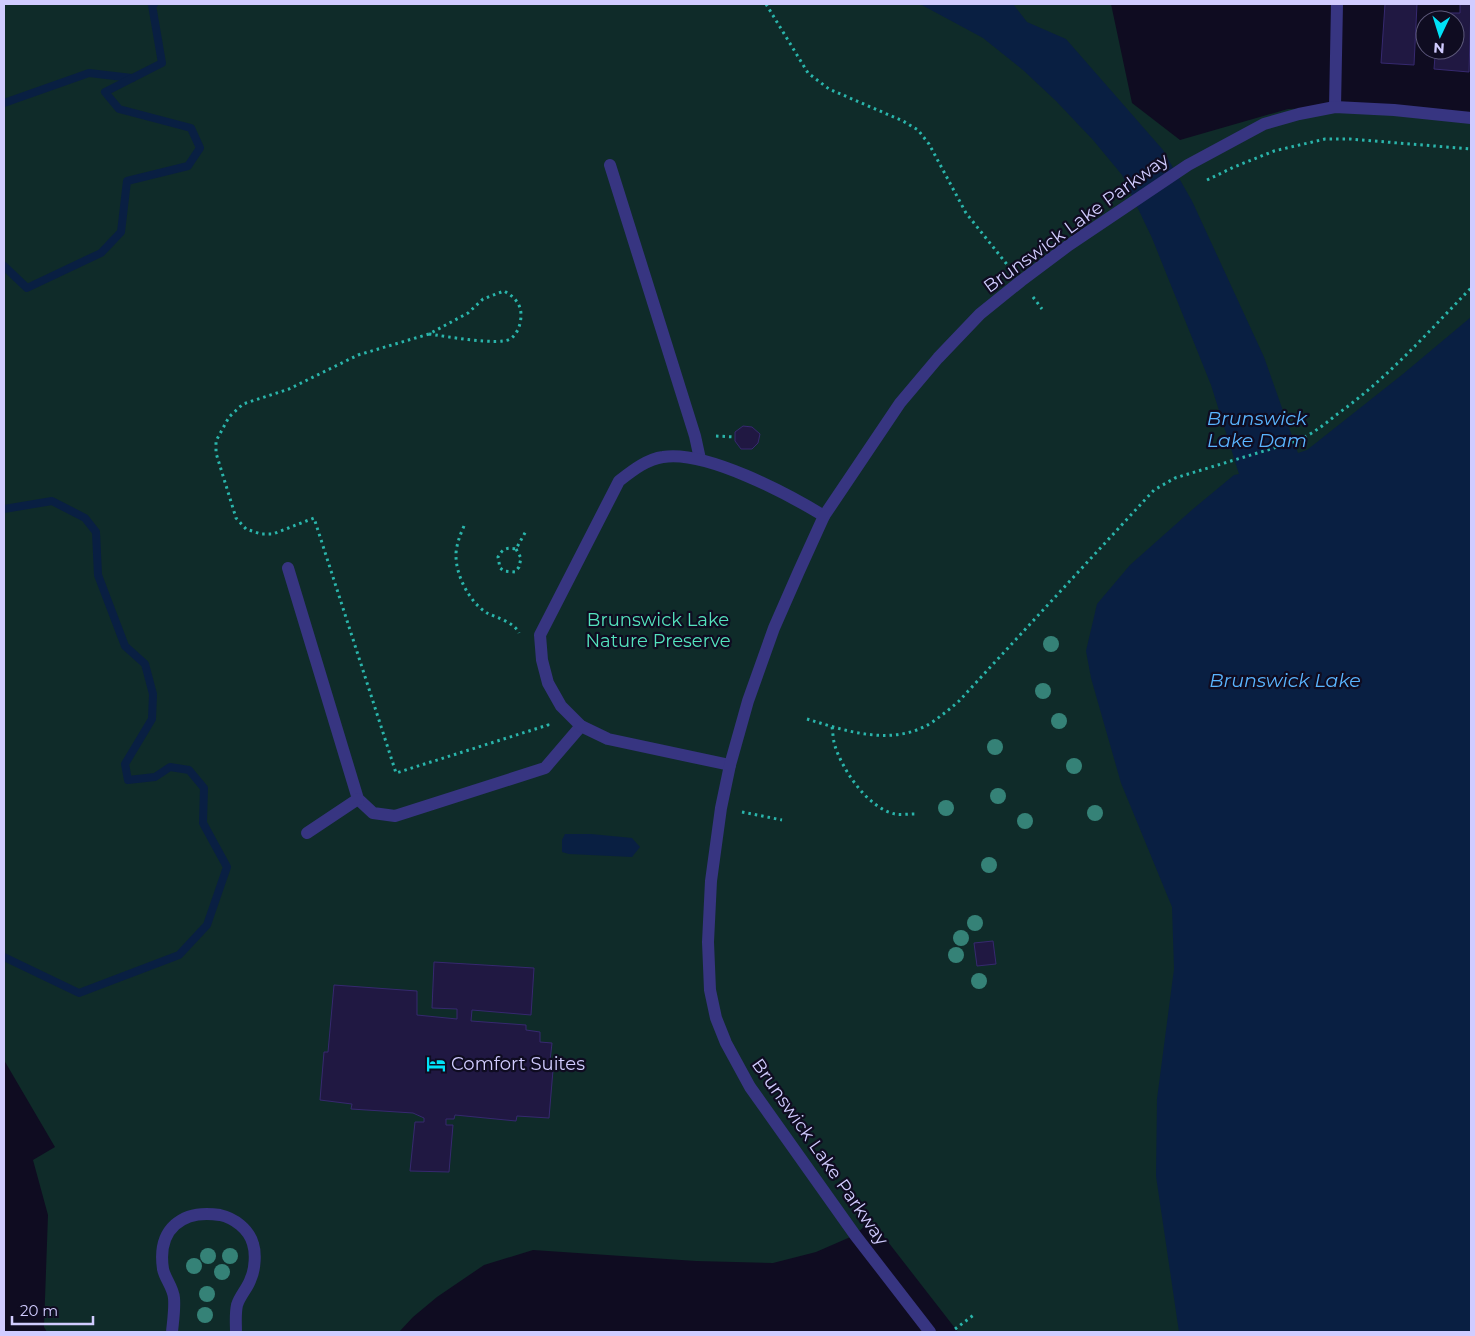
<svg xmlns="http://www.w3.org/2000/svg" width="1475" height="1336" font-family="Montserrat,sans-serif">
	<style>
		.green { fill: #0f2b29 }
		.water { fill: #091f42 }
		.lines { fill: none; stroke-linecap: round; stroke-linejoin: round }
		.stream { stroke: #091f42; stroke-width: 8 }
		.building { fill: #201842; stroke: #36296f }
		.path { stroke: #2ab5ab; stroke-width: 3; stroke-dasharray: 2.5 4; stroke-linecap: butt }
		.lane { stroke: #373581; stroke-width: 12 }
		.street { stroke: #373581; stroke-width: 12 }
		.tree { fill: #358277 }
		.labels { text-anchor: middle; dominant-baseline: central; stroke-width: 4.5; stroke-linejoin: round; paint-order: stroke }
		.street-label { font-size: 18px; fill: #d1ccff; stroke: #0f0c21 }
		.park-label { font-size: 18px; fill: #54e3bd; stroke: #0f0c21 }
		.poi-label { font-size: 18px; fill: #d1ccff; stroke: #0f0c21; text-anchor: start }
		.water-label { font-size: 19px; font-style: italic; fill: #5ab5ff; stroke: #0f0c21 }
	</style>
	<rect width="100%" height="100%" fill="#0f0c21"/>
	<polygon class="green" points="4,4 1111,4 1132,103 1180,140 1288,109 1335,107 1471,118 1471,1332 958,1332 871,1220 855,1235 816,1252 773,1263 696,1261 533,1250 484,1265 437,1297 413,1317 399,1332 47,1332 44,1327 48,1215 33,1160 55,1147 4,1060"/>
	<g class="water">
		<polygon points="920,4 1013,4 1027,22 1066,39 1163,150 1192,201 1264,357 1298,453 1307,450 1403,374 1471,317 1471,1332 1179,1332 1156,1176 1157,1099 1174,969 1172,907 1121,783 1091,678 1086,651 1097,604 1130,565 1193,509 1234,475 1239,474 1211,385 1152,238 1122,175 1093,140 1056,101 1023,70 983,38"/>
		<polygon points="565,834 591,834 632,838 640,847 632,857 569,854 562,852 562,840"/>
	</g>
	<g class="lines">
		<g class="stream">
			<polyline points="4,103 89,73 132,78"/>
			<polyline points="4,266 27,288 101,253 121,232 127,181 188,166 200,148 191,128 119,109 105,92 162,63 152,5 154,4"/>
			<polyline points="4,509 52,501 85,518 96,532 98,575 125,646 145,664 153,694 152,719 125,764 128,780 155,777 170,767 189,770 204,788 203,823 227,867 207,925 179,955 79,993 4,957"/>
		</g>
	</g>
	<g class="building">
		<polygon points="1385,4 1417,4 1414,65 1381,63"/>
		<polygon points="1460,4 1471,4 1469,72 1434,69 1435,56 1426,55 1426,50 1455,50 1455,20 1445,20 1445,13 1460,13"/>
		<polygon points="743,426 752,427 760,434 758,443 752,449 741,449 735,441 735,432"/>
		<polygon points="993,941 996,964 977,966 974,943"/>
		<polygon points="434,962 534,968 531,1015 472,1010 471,1021 526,1025 526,1030 540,1032 540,1042 552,1043 549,1070 553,1070 549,1118 517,1116 516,1121 455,1115 454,1119 446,1119 446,1125 453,1125 449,1172 410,1171 415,1122 424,1122 424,1118 413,1113 351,1109 352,1104 320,1100 324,1052 328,1052 334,985 417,991 417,1015 457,1019 457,1009 432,1008"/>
	</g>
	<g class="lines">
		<g class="path">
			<polyline points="766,4 808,73 829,89 903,121 918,130 929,144 966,213 1009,267"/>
			<polyline points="1207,180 1234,167 1274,151 1325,139 1350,139 1471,149"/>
			<polyline points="1033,297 1042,309"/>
			<path d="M429,334C444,336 499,346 510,339C518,334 521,323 521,315C521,303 513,296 504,291L483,299L468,313L429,334L358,355L289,389L243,404L229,417L216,441V453L236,518L246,529L261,534H273L314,518L396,773L548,725L547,722"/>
			<polyline points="716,436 735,437"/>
			<path d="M464,526C460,535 457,543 456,553C455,574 469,602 487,613C497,618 514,622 519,633"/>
			<path d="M516,549L521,558L519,567L515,572L504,571L500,568L498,557C502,549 507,547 516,549L526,531"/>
			<path d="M807,719C846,731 892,747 931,723C941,716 950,709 959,701L1154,490L1175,478L1297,441C1312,434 1324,425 1336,415C1387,379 1428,332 1471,288"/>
			<path d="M832,727C833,733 833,740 835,746C843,771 868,808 895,814C901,815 908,814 915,814"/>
			<polyline points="742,812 782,820"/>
			<polyline points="955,1329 975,1314"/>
		</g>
		<g class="lane">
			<polyline points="610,165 695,436 700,459"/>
			<polyline points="288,568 358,799 373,813 395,816 545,768 581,726"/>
			<path d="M730,765L608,739L581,726L561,706L548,683L542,660L540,635L619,481C632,471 647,459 663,457C706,450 788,494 824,516"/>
			<polyline points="307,833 358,799"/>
		</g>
		<g class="street">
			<polyline points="1335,107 1337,4"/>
			<path d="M172,1332C173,1321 175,1309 174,1298C173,1287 165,1279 163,1269C157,1229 182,1209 220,1215C234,1218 249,1229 253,1244C256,1253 255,1269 251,1278C248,1288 240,1295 237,1305C235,1314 236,1324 236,1332"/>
			<polyline points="930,1332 855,1235 750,1087 726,1043 716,1018 710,990 708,942 711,881 721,808 730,765 748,701 774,628 799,571 824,516 900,403 938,358 980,314 1021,281 1069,245 1188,165 1264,124 1299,114 1335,107 1394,110 1471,118"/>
		</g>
	</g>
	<g class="tree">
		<circle cx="1051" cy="644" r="8"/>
		<circle cx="1043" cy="691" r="8"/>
		<circle cx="1059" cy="721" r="8"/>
		<circle cx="995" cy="747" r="8"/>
		<circle cx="1074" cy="766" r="8"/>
		<circle cx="998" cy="796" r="8"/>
		<circle cx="946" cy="808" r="8"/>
		<circle cx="1095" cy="813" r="8"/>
		<circle cx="1025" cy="821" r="8"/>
		<circle cx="989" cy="865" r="8"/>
		<circle cx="975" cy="923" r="8"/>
		<circle cx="961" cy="938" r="8"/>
		<circle cx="956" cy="955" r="8"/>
		<circle cx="979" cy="981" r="8"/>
		<circle cx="208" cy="1256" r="8"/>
		<circle cx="230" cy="1256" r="8"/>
		<circle cx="194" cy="1266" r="8"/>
		<circle cx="222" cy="1272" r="8"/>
		<circle cx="207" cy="1294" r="8"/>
		<circle cx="205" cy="1315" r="8"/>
	</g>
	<defs>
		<g id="hotel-bare" transform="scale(1.5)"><path d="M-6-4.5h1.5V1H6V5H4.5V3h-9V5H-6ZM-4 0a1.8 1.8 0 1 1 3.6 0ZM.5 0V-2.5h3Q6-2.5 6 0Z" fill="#00e2f7" stroke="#0f0c21" stroke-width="2.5" paint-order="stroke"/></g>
	</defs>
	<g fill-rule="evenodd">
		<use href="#hotel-bare" x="436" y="1064"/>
	</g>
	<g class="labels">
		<g class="street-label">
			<text transform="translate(1076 223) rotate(-36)">Brunswick Lake Parkway</text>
			<text transform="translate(820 1152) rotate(55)">Brunswick Lake Parkway</text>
		</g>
		<g class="park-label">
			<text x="658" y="620">Brunswick Lake<tspan x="658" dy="21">Nature Preserve</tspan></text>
		</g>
		<g class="poi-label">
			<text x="451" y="1064">Comfort Suites</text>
		</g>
		<g class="water-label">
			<text x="1257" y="418">Brunswick<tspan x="1257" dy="22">Lake Dam</tspan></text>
			<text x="1285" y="680">Brunswick Lake</text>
		</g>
	</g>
	<rect width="1475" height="1336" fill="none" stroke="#d1ccff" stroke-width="10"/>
	<g transform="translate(1440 35) rotate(184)"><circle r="24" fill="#0f0c21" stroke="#5d597a"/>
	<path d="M0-4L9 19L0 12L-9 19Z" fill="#00e2f7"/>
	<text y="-8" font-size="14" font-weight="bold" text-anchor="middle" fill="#d1ccff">N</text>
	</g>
	<path d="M12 1316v8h81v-8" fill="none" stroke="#d1ccff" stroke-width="2.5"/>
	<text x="20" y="1316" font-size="15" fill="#d1ccff" stroke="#0f0c21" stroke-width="4" paint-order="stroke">20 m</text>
</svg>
